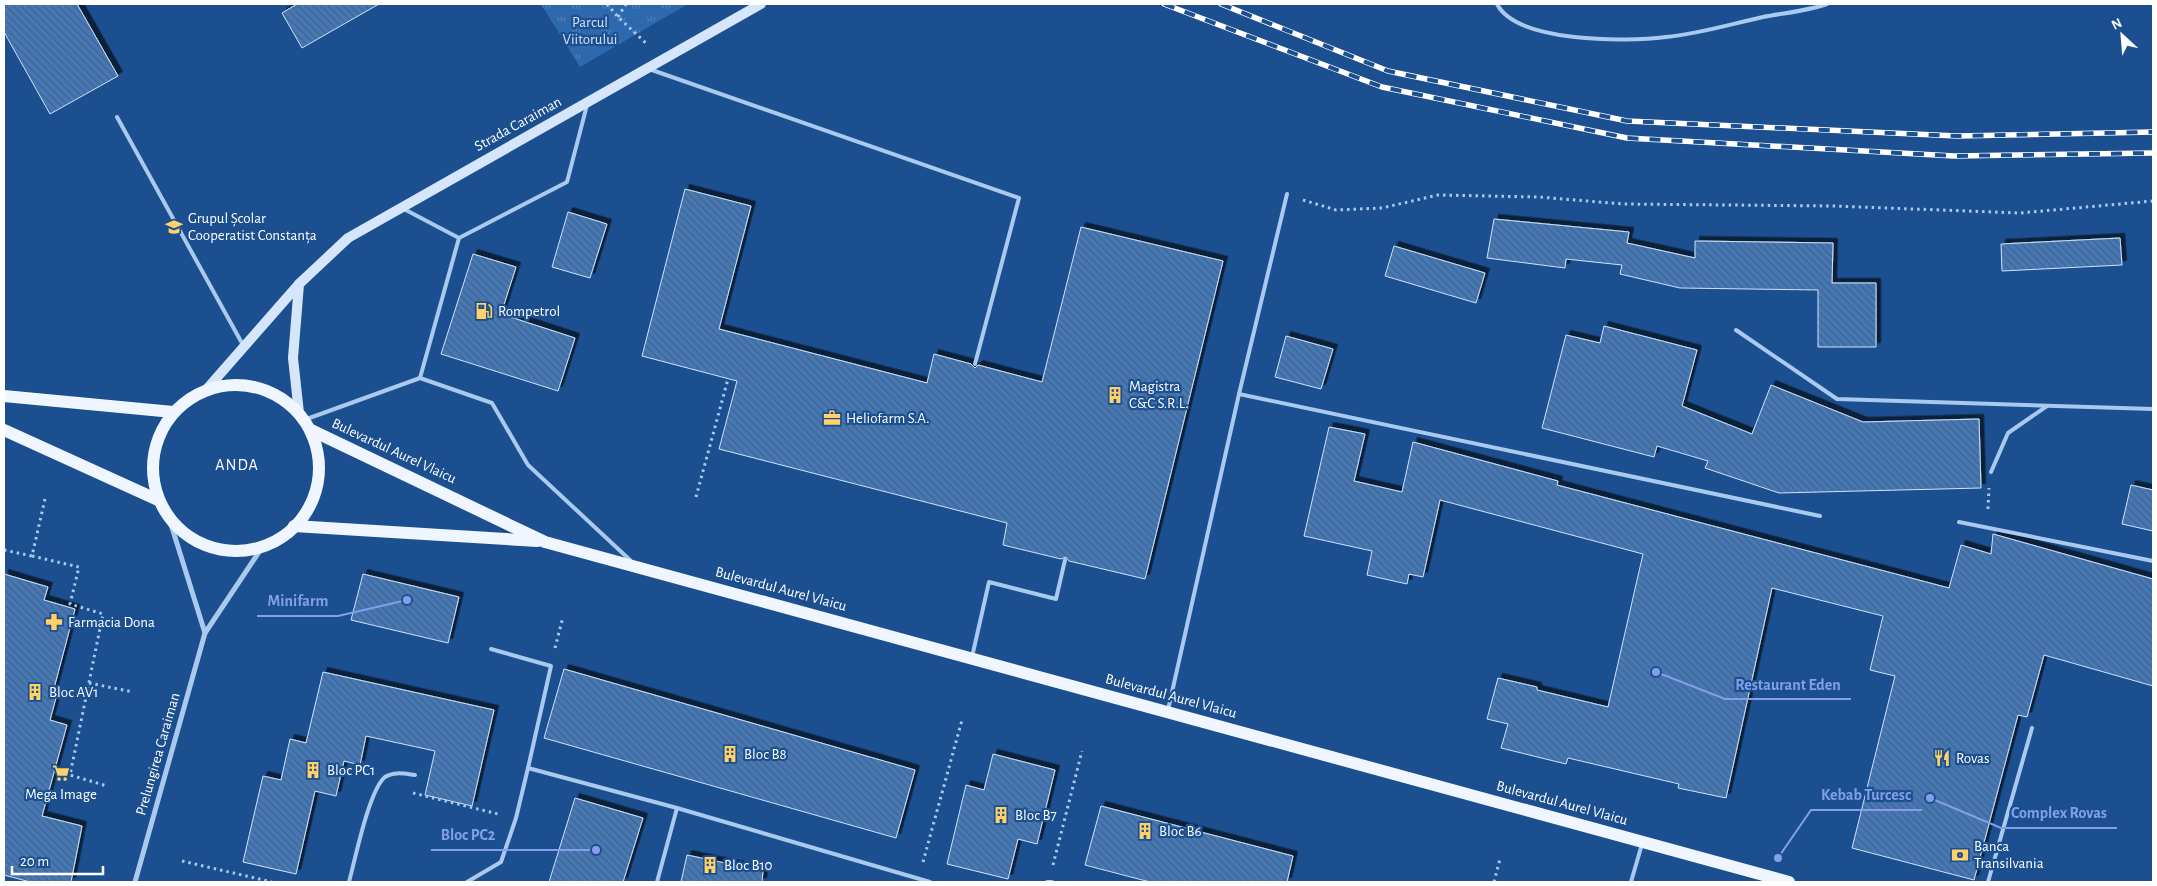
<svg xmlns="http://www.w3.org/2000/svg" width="2157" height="886" font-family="'Alegreya Sans',sans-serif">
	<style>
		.grass { fill: url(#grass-tufts) }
		.building { fill: url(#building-back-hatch); stroke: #cfe3fa; filter: url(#shadow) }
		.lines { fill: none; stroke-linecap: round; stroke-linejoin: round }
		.path { stroke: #a9c9ee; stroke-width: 3; stroke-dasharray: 2.5 4; stroke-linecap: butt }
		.lane { stroke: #a9c9ee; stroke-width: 4 }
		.street { stroke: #a9c9ee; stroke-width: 5 }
		.secondary { stroke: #d6e6fa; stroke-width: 10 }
		.primary { stroke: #f0f6ff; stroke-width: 12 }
		.rail-casing { stroke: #fff; stroke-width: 5.5 }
		.rail { stroke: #1b4f8f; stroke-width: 4; stroke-dasharray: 11; stroke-linecap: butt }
		.labels { text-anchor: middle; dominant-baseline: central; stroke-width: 4.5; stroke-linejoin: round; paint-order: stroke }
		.park-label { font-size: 15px; fill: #cfe3fa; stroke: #1b4f8f }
		.street-label { font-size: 15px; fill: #fff; stroke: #1b4f8f }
		.poi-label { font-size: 15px; fill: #fff; stroke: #1b4f8f; text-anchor: start }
		.neighbourhood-label { font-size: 16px; letter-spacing: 1px; fill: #fff; stroke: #1b4f8f }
		.leader { fill: none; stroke: #839eea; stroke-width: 2 }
		.callout-dot { fill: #839eea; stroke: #1b4f8f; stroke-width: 2 }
		.callout-label { font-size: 16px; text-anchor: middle; font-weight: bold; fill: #839eea; stroke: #1b4f8f; stroke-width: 4.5; stroke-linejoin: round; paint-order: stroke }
	</style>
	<defs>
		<pattern id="grass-tufts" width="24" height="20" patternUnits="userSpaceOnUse" patternTransform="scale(1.25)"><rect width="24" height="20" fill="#2e69ad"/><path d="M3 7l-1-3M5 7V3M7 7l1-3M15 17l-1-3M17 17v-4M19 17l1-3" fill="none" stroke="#4d80b9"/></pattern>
		<pattern id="building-back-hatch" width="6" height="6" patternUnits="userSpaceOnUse" patternTransform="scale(1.25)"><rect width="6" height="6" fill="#4478b7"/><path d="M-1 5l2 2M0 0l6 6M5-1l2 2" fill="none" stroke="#486282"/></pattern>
		<filter id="shadow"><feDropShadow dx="4.5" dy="-4.5" stdDeviation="0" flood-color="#0009"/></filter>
	</defs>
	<rect width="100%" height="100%" fill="#1b4f8f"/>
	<polygon class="grass" points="541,4 688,4 580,67"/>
	<g class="building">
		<polygon points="4,4 77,4 118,76 50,114 4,32"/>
		<polygon points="297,4 379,4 302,48 282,13"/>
		<polygon points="685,189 751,206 719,329 927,383 934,354 971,364 975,368 978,365 1042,382 1081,227 1223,261 1145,579 1069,561 1066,557 1061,559 1003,545 1007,523 719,449 737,381 642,356"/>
		<polygon points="568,212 607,224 590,278 552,267"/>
		<polygon points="1494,219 1629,232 1627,243 1695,258 1695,241 1833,243 1832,283 1876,283 1876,347 1818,347 1818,290 1680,288 1620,274 1622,265 1566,259 1565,268 1487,258"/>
		<polygon points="2120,238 2122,265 2002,271 2001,244"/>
		<polygon points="1394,246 1485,273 1476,303 1385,276"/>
		<polygon points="473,254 516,267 501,314 575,338 558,391 441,354"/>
		<polygon points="1604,326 1697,350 1682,406 1752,434 1771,385 1863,422 1979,419 1981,488 1779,493 1705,468 1708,461 1657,446 1654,457 1542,428 1566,335 1600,343"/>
		<polygon points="1286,336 1333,349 1321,389 1275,377"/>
		<polygon points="1329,427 1365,434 1354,481 1402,492 1413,442 1558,481 1557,485 1949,588 1961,545 1991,554 1993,534 2153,579 2153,686 2044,655 2027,717 2018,715 1974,880 1852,848 1895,676 1870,670 1883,616 1772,588 1726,798 1678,788 1679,784 1568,758 1566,764 1501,748 1508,724 1487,719 1498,678 1537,687 1537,690 1608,707 1643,554 1440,500 1423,577 1409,574 1407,584 1367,575 1372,551 1304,536"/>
		<polygon points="2131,485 2153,490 2153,531 2122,524"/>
		<polygon points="4,574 48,587 44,600 75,609 53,692 57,694 50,720 67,725 42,816 82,826 71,882 30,882 4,875"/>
		<polygon points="363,574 459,597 448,643 351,620"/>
		<polygon points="564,669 915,770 896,838 544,738"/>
		<polygon points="323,672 494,710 472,806 425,795 435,751 366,736 360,765 344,761 336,796 315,791 296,874 243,862 263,776 281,780 290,739 306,743"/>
		<polygon points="993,754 1055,770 1037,844 1018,839 1008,879 947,864 966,785 984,790"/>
		<polygon points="575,798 643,818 623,882 549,882"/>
		<polygon points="1101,806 1293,856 1287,882 1150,882 1085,865"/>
		<polygon points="687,855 763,871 762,882 681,882"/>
	</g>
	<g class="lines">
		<g class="path">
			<polyline points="607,4 618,17 648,45"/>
			<polyline points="618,17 626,4"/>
			<polyline points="1303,200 1336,210 1382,208 1438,195 1539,197 1623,204 1834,206 2020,213 2153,201"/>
			<polyline points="696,497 728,379"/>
			<polyline points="45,499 32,556 79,567 70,604 103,614 70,775 107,786"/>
			<polyline points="1988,509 1989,488"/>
			<polyline points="4,550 32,556"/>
			<polyline points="555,648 563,617"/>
			<polyline points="89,683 133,692"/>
			<polyline points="413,793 498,814"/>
			<polyline points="182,861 272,882"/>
			<polyline points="923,862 962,720"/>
			<polyline points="1053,865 1082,751"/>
			<polyline points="1494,882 1500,859"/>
		</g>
		<g class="lane">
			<path d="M1497,4C1517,43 1627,42 1666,37C1698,34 1731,24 1763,17C1784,13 1807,11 1827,4"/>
			<polyline points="649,69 1019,198 975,364"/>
			<polyline points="117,117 243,345"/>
			<polyline points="402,208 459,238 567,182 587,105"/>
			<polyline points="1736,330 1837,399 2153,409"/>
			<polyline points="420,378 459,238"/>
			<polyline points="1239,394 1820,516"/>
			<polyline points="304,420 420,378 492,403 528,465 630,560"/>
			<polyline points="1991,472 2008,433 2047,406"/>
			<polyline points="1959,522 2153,561"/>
			<polyline points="491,649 551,666 528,768"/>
			<polyline points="972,657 989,582 1056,599 1065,560"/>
			<polyline points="1168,710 1239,394 1287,194"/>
			<path d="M349,882C355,860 369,790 385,777C394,771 406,774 415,775"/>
			<polyline points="467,882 501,862 516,818 528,768 677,808 930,882"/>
			<polyline points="657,882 677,808"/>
			<polyline points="1047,882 1052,882"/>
			<polyline points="1631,882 1642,844"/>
			<polyline points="1988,882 2032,728"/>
		</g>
		<g class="street">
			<polyline points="169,518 205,633"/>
			<polyline points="135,882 205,633 263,546"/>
		</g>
		<g class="secondary">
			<polyline points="206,390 299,284 348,238 761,4"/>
			<polyline points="299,413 293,358 299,284"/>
		</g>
		<g class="primary">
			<circle cx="236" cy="468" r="83"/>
			<polyline points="4,396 173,412"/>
			<polyline points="4,430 158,500"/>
			<polyline points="311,430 545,542 1789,882"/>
			<polyline points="294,526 537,541"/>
		</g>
		<g class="rail-casing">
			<g id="rail">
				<polyline points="1164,4 1382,87 1627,138 1954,156 2153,153"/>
				<polyline points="1221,4 1388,71 1627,121 1957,136 2153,132"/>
			</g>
		</g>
		<use href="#rail" class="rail"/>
	</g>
	<defs>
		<g id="school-bare" transform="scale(1.35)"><path d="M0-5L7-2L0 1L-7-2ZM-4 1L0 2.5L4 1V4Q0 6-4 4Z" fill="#ffd166" stroke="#1b4f8f" stroke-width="2.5" paint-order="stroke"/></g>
		<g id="fuel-bare" transform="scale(1.35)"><path d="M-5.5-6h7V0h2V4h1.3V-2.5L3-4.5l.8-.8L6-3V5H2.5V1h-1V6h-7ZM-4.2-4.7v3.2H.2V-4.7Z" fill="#ffd166" stroke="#1b4f8f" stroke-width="2.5" paint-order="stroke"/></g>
		<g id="building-bare" transform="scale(1.35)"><path d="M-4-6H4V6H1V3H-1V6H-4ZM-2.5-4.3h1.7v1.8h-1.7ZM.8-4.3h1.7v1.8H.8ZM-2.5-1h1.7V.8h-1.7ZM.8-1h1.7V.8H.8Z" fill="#ffd166" stroke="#1b4f8f" stroke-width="2.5" paint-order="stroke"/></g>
		<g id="office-bare" transform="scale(1.35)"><path d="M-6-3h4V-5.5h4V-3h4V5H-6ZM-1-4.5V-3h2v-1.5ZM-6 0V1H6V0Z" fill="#ffd166" stroke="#1b4f8f" stroke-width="2.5" paint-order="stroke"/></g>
		<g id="pharmacy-bare" transform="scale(1.35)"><path d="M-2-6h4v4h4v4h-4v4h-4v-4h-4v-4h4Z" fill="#ffd166" stroke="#1b4f8f" stroke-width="2.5" paint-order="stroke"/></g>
		<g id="restaurant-bare" transform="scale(1.35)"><path d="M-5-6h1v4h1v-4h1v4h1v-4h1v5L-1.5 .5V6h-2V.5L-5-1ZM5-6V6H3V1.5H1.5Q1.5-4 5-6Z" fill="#ffd166" stroke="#1b4f8f" stroke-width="2.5" paint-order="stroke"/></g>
		<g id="supermarket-bare" transform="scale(1.35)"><path d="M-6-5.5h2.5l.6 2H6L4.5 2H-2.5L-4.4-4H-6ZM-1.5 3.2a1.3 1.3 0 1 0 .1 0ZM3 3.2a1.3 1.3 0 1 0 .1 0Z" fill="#ffd166" stroke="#1b4f8f" stroke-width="2.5" paint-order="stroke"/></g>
		<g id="bank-bare" transform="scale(1.35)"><path d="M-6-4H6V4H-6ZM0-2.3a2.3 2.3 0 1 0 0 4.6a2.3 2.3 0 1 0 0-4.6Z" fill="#ffd166" stroke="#1b4f8f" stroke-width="2.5" paint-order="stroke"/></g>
	</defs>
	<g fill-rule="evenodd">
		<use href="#school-bare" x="174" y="227"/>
		<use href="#fuel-bare" x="484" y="311"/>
		<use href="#building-bare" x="1115" y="395"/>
		<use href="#office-bare" x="832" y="418"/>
		<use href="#pharmacy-bare" x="54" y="622"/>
		<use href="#building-bare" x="35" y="692"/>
		<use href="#building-bare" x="730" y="754"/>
		<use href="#restaurant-bare" x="1942" y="758"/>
		<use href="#building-bare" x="313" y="770"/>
		<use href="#supermarket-bare" x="61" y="773"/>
		<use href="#building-bare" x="1001" y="815"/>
		<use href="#building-bare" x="1145" y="831"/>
		<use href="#bank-bare" x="1960" y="855"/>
		<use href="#building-bare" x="710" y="865"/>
	</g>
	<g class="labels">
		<g class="park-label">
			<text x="590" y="22">Parcul<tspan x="590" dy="17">Viitorului</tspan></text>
		</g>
		<g class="street-label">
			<text transform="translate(518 124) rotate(-29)">Strada Caraiman</text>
			<text transform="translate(394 451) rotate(25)">Bulevardul Aurel Vlaicu</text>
			<text transform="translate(781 589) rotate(15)">Bulevardul Aurel Vlaicu</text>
			<text transform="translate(1171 696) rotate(15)">Bulevardul Aurel Vlaicu</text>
			<text transform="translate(158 754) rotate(-74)">Prelungirea Caraiman</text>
			<text transform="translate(1562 803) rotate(15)">Bulevardul Aurel Vlaicu</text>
		</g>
		<g class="poi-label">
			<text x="188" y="218">Grupul Școlar<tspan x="188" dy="17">Cooperatist Constanța</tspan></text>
			<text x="498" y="311">Rompetrol</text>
			<text x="1129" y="386">Magistra<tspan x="1129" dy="17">C&amp;C S.R.L.</tspan></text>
			<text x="846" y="418">Heliofarm S.A.</text>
			<text x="68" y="622">Farmacia Dona</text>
			<text x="49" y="692">Bloc AV1</text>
			<text x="744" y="754">Bloc B8</text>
			<text x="1956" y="758">Rovas</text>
			<text x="327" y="770">Bloc PC1</text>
			<text x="61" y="794" text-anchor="middle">Mega Image</text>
			<text x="1015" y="815">Bloc B7</text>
			<text x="1159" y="831">Bloc B6</text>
			<text x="1974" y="846">Banca<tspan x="1974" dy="17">Transilvania</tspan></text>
			<text x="724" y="865">Bloc B10</text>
		</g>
		<g class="neighbourhood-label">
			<text x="237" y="465">ANDA</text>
		</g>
	</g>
	<path class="leader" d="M407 600L338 616H257M1656 672L1725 699H1851M1778 858L1811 810H1922M1930 798L2001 828H2117M596 850L506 850H431"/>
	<g class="callout-dot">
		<circle cx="407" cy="600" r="5"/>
		<circle cx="1656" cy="672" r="5"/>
		<circle cx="1778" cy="858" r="5"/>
		<circle cx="1930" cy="798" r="5"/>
		<circle cx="596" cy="850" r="5"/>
	</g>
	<g class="callout-label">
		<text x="298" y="606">Minifarm</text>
		<text x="1788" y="690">Restaurant Eden</text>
		<text x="1866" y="800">Kebab Turcesc</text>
		<text x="2059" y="818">Complex Rovas</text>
		<text x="468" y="840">Bloc PC2</text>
	</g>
	<rect width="2157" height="886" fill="none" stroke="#ffffff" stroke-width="10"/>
	<g transform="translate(2122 35) rotate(334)" stroke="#1b4f8f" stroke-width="4" paint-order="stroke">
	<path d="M0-4L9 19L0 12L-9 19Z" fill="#ffffff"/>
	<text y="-8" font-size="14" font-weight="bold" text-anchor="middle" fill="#ffffff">N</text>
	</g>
	<path d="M12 866v8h91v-8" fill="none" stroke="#ffffff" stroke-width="2.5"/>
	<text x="20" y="866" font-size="15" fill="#ffffff" stroke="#1b4f8f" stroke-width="4" paint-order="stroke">20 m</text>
</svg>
